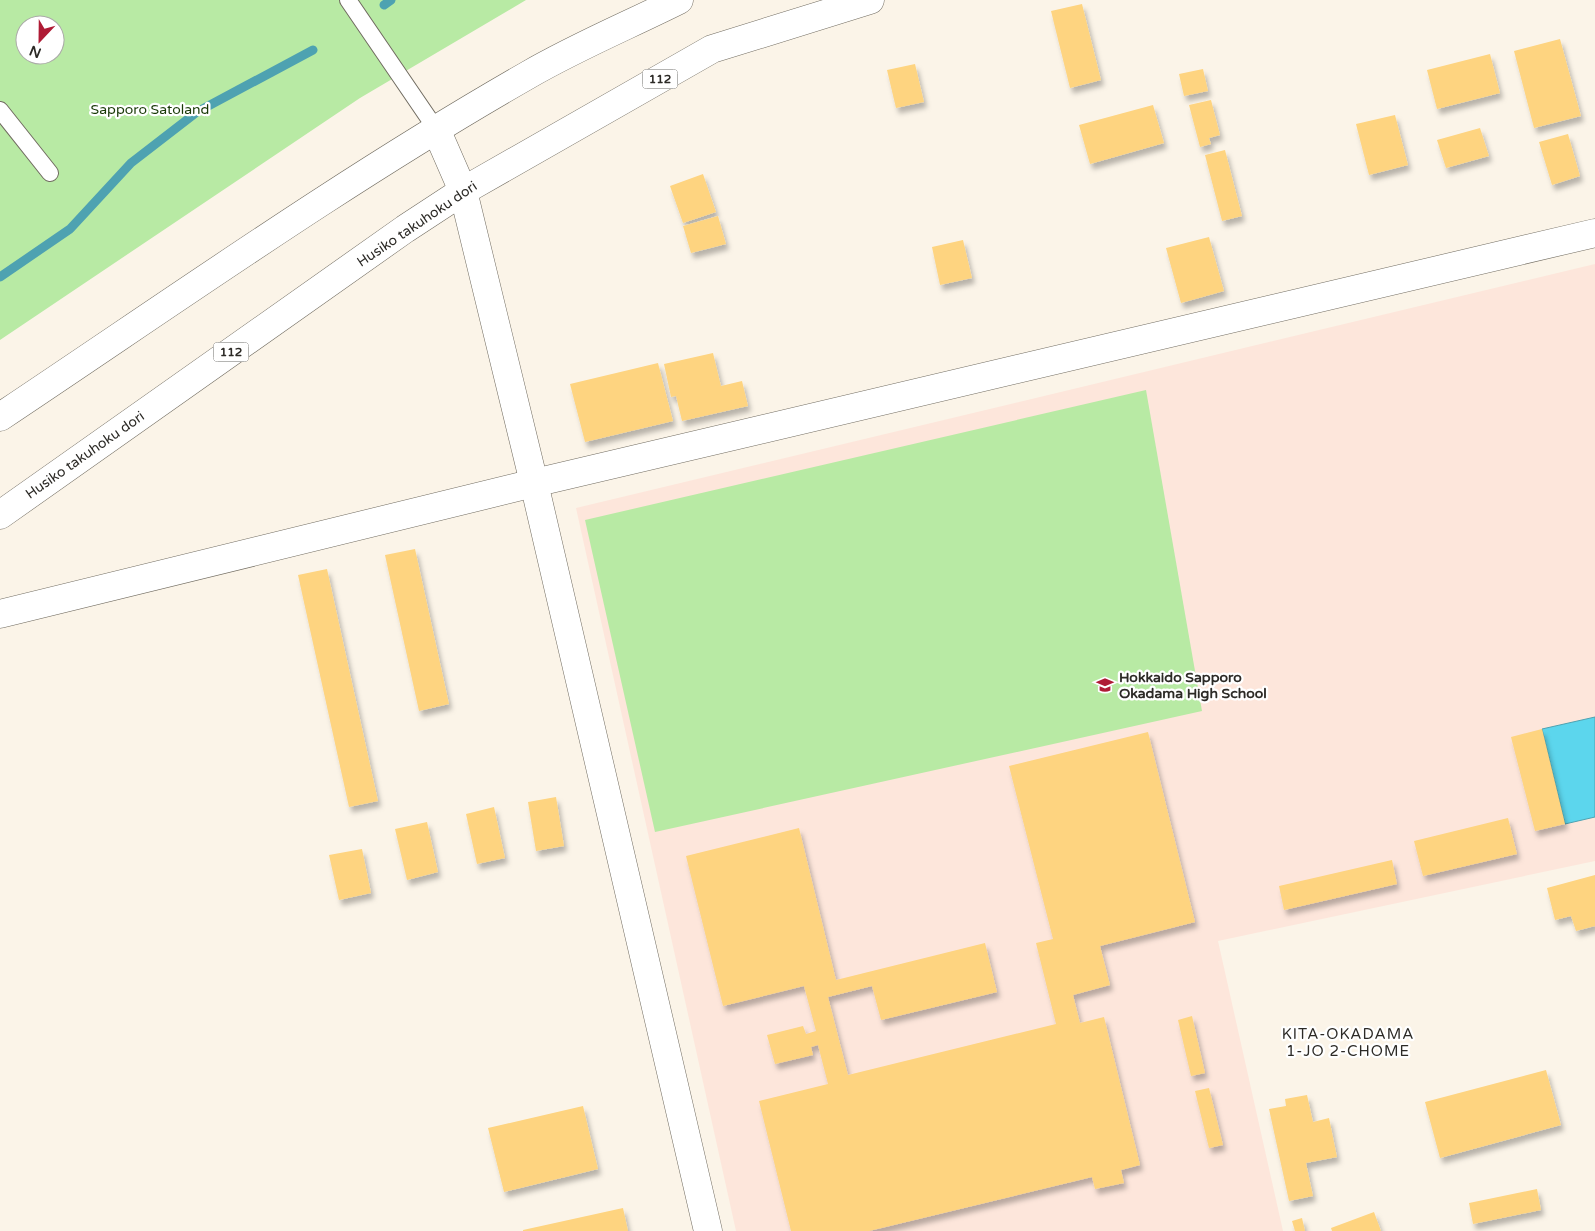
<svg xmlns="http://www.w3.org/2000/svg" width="1595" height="1231" font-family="'Varela Round',sans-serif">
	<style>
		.education { fill: #fde6db }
		.green { fill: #b8eaa4; fill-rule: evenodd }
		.water { fill: #5cd6ed; stroke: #4ea2b1 }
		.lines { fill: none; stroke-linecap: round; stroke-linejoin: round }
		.stream { stroke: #4ea2b1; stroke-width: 9 }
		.building { fill: #fed480; filter: url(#shadow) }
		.service-casing { stroke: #716c61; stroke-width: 18 }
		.minor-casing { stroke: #716c61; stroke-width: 29 }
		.primary-casing { stroke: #716c61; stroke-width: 29 }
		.service { stroke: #fff; stroke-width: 16 }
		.minor { stroke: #fff; stroke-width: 28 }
		.primary { stroke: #fff; stroke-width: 28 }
		.labels { text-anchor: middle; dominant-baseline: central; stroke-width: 4.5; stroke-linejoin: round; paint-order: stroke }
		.shield { fill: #fff; stroke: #6b6a67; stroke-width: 1 }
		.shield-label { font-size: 12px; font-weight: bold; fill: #2c2a26 }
		.park-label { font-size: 14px; fill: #183906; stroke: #fff }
		.street-label { font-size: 14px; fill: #2c2a26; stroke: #fff }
		.poi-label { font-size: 14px; font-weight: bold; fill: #2c2a26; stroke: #fff; text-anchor: start }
		.neighbourhood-label { font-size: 15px; letter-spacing: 1px; fill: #2c2a26; stroke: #fff }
	</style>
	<defs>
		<filter id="shadow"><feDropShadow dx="3" dy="5.5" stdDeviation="2.5" flood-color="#0004"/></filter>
	</defs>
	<rect width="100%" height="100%" fill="#fbf4e8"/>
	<polygon class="education" points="1595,264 1595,861 1218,941 1283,1231 736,1231 576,508"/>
	<g class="green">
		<path d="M0,0H526L360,98L0,340ZM25,25H55V55H25Z"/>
		<polygon points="1146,390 1202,711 655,832 585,520"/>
	</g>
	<polygon class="water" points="1595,717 1595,817 1565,824 1542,729"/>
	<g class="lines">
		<g class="stream">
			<polyline points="384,5 391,0"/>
			<polyline points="0,277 70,229 131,163 197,112 313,50"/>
		</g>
	</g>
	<g class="building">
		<polygon points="1082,4 1101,80 1070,88 1051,11"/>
		<polygon points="1560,39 1581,116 1534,128 1514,51"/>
		<polygon points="1490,54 1500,93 1437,109 1427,70"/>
		<polygon points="915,64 924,102 896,108 887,70"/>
		<polygon points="1203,69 1208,91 1184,96 1179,74"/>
		<polygon points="1211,100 1220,135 1209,138 1211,144 1200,147 1189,105"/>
		<polygon points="1153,105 1164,143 1090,164 1079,125"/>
		<polygon points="1395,115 1408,165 1369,175 1356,124"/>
		<polygon points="1480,128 1489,156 1446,168 1437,140"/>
		<polygon points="1568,134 1580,176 1552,185 1539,142"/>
		<polygon points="1225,150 1242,216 1222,221 1205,155"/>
		<polygon points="703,174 716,212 683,223 670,186"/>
		<polygon points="718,216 726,244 691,253 683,226"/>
		<polygon points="1209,237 1224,291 1181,303 1166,248"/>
		<polygon points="963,240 972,278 940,285 932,247"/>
		<polygon points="713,353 721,386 742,381 748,406 682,421 676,396 671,397 664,364"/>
		<polygon points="658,363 673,421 585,442 570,384"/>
		<polygon points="415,549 449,704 419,711 385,555"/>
		<polygon points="327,569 378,801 349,807 298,575"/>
		<polygon points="1542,729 1565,824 1535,831 1511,737"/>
		<polygon points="1148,732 1195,922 1100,946 1110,985 1073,995 1080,1023 1104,1017 1140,1165 1121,1170 1124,1183 1095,1189 1092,1177 869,1231 791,1231 759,1101 828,1084 818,1045 811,1047 813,1055 775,1064 767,1035 803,1026 806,1034 816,1031 804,986 723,1006 686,856 799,828 836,980 985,943 997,992 881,1020 872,986 828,997 848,1075 1056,1024 1036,943 1053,939 1009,766"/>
		<polygon points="556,797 564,846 536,851 528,802"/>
		<polygon points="494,807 505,858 477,864 466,814"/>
		<polygon points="1508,818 1517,854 1423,876 1414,841"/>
		<polygon points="427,822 438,872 407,880 395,829"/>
		<polygon points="362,849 371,893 339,900 329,855"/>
		<polygon points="1392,860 1397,884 1284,910 1279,886"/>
		<polygon points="1595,875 1595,926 1576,931 1571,916 1555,920 1547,888"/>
		<polygon points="1192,1016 1205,1073 1191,1076 1178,1020"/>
		<polygon points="1546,1070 1561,1125 1440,1158 1425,1102"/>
		<polygon points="1209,1088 1223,1145 1209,1148 1195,1091"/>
		<polygon points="1307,1095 1313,1122 1329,1118 1337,1157 1306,1163 1313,1196 1289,1201 1269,1109 1286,1106 1285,1099"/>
		<polygon points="583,1106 598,1169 504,1192 488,1128"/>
		<polygon points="1537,1189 1541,1210 1473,1224 1469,1203"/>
		<polygon points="623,1208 628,1231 523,1231 523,1230"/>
		<polygon points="1374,1212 1381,1231 1332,1231 1331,1228"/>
		<polygon points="1302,1218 1305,1231 1295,1231 1292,1221"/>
	</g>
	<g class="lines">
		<g class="service-casing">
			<g id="service">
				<polyline points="348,0 436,129"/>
				<polyline points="0,110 50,173"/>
			</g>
		</g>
		<g class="minor-casing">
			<g id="minor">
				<polyline points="436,129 463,191 534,483 708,1231"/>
				<polyline points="0,614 534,483 1595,233"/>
			</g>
		</g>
		<g class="primary-casing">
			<g id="primary">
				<path d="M0,417C174,301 346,179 528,75C576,47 629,25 679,0"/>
				<polyline points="0,515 405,229 463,191 712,49 870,0"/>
			</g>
		</g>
		<use href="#service" class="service"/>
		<use href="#minor" class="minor"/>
		<use href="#primary" class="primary"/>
	</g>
	<defs>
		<g id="school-bare" transform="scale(1.35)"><path d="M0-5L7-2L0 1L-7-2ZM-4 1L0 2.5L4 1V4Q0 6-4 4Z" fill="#af1b35" stroke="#fff" stroke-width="2.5" paint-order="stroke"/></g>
	</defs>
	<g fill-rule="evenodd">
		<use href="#school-bare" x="1105" y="685"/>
	</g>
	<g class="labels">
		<g class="shield">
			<rect x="642.5" y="69.5" width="35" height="19" rx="4"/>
			<rect x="213.5" y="342.5" width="35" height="19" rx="4"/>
		</g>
		<g class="shield-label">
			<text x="660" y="79">112</text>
			<text x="231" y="352">112</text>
		</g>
		<g class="park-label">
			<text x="150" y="109">Sapporo Satoland</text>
		</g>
		<g class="street-label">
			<text transform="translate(417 224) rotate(-34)">Husiko takuhoku dori</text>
			<text transform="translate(85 455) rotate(-35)">Husiko takuhoku dori</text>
		</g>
		<g class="poi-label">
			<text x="1119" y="677">Hokkaido Sapporo<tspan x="1119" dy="16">Okadama High School</tspan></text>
		</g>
		<g class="neighbourhood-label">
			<text x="1348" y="1034">KITA-OKADAMA<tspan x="1348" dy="17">1-JO 2-CHOME</tspan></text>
		</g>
	</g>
	<g transform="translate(40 40) rotate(202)"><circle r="24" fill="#ffffff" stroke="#abaaa8"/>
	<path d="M0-4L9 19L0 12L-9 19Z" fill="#af1b35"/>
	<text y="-8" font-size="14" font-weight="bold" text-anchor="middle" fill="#2c2a26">N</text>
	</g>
</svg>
